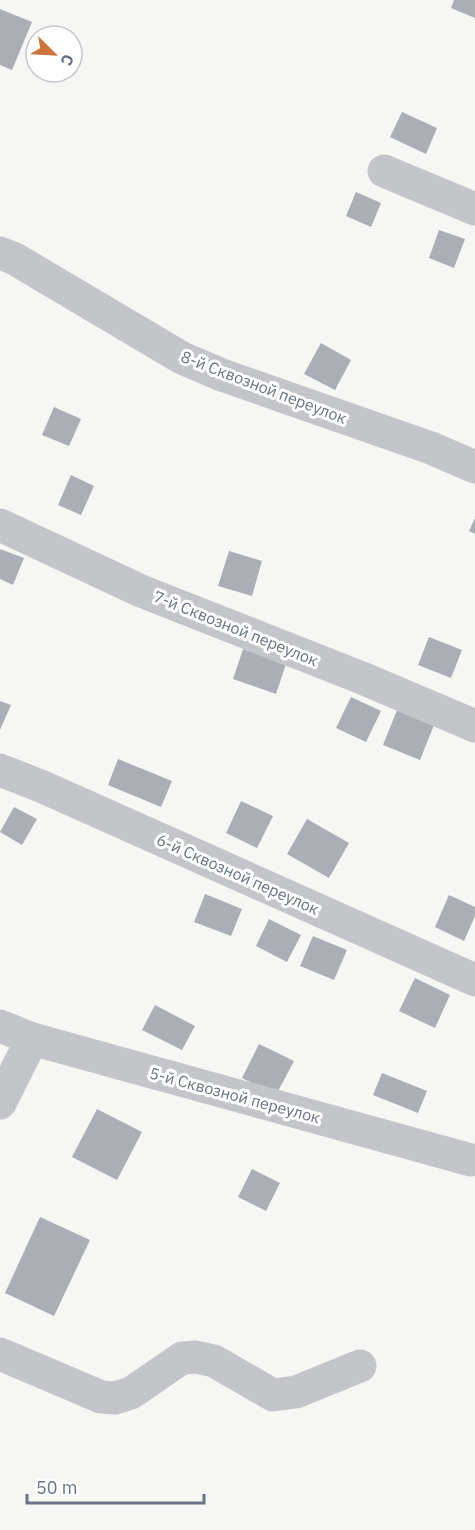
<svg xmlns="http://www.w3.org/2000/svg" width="475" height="1530" font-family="'IBM Plex Sans',sans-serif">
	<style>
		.building { fill: #abafb5 }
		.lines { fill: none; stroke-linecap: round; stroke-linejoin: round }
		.minor { stroke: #c3c5c8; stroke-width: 33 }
		.labels { text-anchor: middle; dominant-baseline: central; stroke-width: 6; stroke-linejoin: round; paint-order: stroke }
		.street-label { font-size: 16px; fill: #697381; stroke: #fff }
	</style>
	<rect width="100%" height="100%" fill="#f6f6f4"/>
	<g class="building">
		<polygon points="454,0 475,0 475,18 451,8"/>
		<polygon points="0,9 32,22 12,70 0,65"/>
		<polygon points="402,112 437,128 426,154 390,137"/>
		<polygon points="356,192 381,203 371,227 346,216"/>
		<polygon points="439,230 465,239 454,268 429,258"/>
		<polygon points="321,343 351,360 335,390 304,374"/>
		<polygon points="54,407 81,419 69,446 42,435"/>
		<polygon points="71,475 94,486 81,515 58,505"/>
		<polygon points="475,518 475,534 469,531"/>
		<polygon points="0,549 24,558 13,585 0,579"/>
		<polygon points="229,551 262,561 252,596 218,586"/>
		<polygon points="429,637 462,650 451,678 418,665"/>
		<polygon points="243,649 286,664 276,694 233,679"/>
		<polygon points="351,697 381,711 366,742 336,728"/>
		<polygon points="0,701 11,705 0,730"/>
		<polygon points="397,710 434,725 420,760 383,745"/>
		<polygon points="118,759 172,781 161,807 108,785"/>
		<polygon points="241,801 273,816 257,848 226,833"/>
		<polygon points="14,807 37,819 22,845 0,832"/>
		<polygon points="307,819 349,843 329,878 287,854"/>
		<polygon points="205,894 242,909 231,936 194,922"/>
		<polygon points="449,895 475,907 475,916 464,941 435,927"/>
		<polygon points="269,919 301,935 287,962 256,946"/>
		<polygon points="313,936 347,950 334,980 300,966"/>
		<polygon points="415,978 450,995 435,1028 399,1011"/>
		<polygon points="155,1005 195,1026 182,1050 142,1030"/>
		<polygon points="259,1044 294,1061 276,1095 242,1078"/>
		<polygon points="382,1073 427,1091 418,1113 373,1095"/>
		<polygon points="97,1109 142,1132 117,1180 72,1157"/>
		<polygon points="252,1169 280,1183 266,1211 238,1197"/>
		<polygon points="40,1217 90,1240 54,1316 5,1293"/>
	</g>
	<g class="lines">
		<g class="minor">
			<polyline points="384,171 475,209"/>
			<polyline points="0,253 15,259 182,358 222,375 431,448 475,467"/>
			<polyline points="0,525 141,591 362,678 475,726"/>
			<polyline points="0,770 43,787 475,980"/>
			<polyline points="0,1026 32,1039 471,1160"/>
			<polyline points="0,1103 32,1039"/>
			<polyline points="0,1354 101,1397 115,1398 131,1393 182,1358 196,1357 214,1361 273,1395 296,1392 360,1366"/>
		</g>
	</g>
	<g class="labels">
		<g class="street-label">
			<text transform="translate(264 387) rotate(21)">8-й Сквозной переулок</text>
			<text transform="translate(236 628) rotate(22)">7-й Сквозной переулок</text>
			<text transform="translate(238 874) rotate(24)">6-й Сквозной переулок</text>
			<text transform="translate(235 1095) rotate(15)">5-й Сквозной переулок</text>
		</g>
	</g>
	<g transform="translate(54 54) rotate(114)"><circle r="28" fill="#ffffff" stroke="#c3c7cd" stroke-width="1.5"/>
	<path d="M0-4.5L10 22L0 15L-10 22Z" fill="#ce733c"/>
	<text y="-9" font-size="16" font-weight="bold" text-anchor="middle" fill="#697381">С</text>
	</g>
	<path d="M27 1494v9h177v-9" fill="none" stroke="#697381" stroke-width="3"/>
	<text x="36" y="1494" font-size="18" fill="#697381" stroke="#ffffff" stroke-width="4.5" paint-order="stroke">50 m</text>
</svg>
